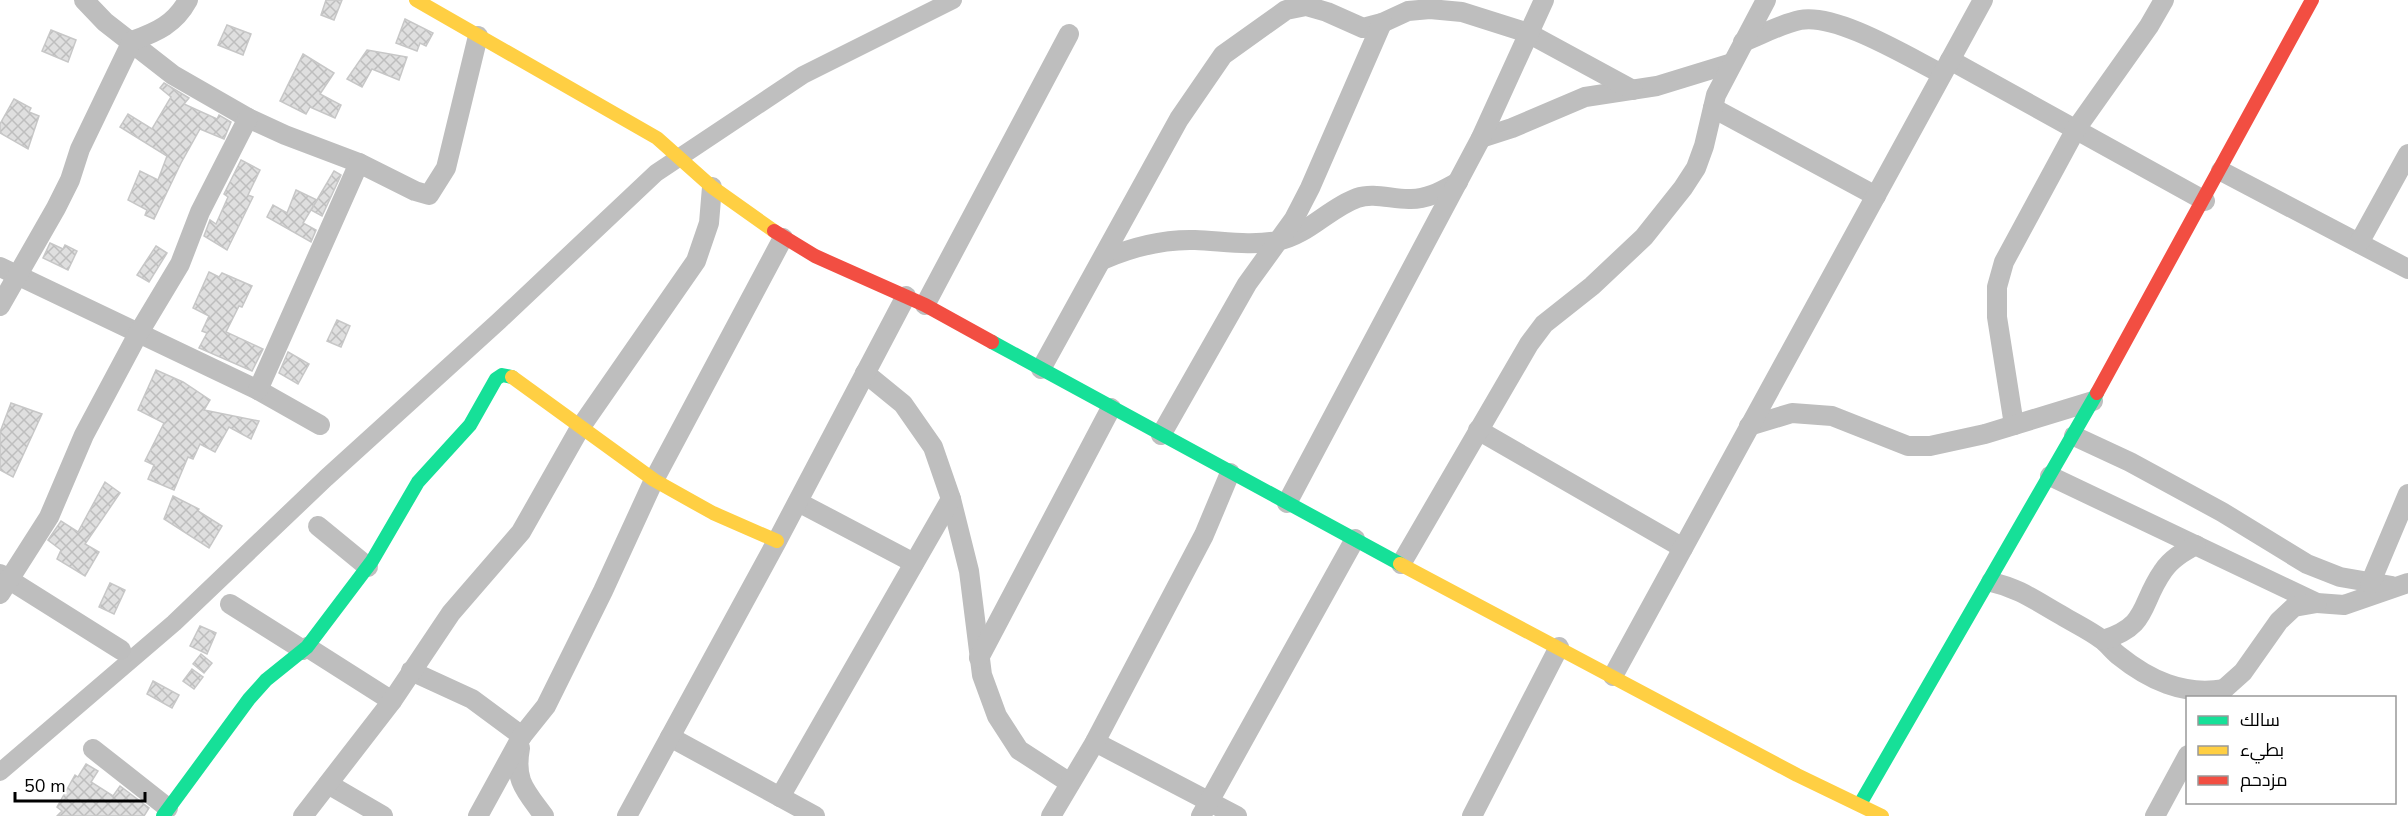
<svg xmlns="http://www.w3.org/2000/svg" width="2408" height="816" font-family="'Nunito Sans',Cairo,sans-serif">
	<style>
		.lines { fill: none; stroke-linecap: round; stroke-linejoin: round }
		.canal { stroke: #bfbfbf; stroke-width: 18 }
		.building { fill: url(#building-cross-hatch); stroke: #c7c7c7; stroke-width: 1.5 }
		.street { stroke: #bebebe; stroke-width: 20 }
		.fast { stroke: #16e098; stroke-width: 14 }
		.slow { stroke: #ffcf43; stroke-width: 14 }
		.jam { stroke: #f24e42; stroke-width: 14 }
	</style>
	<defs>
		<pattern id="building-cross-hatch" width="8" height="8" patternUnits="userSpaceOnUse" patternTransform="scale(1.5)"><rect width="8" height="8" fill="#dfdfdf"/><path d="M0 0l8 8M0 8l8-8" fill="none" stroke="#bebebe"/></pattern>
	</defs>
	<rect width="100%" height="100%" fill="#fff"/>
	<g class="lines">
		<polyline class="canal" points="0,772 174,623 326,478 499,321 656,173 803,75 953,0"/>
	</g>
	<g class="building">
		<polygon points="326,0 342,0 334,20 321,15"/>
		<polygon points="405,19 433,33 426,46 420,43 417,51 396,43"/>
		<polygon points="227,25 251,34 243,55 218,45"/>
		<polygon points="51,30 76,40 68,62 42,51"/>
		<polygon points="367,50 407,57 399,80 372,69 362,87 347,79"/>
		<polygon points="303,54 334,73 320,94 341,105 335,118 310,107 306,114 280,101"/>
		<polygon points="164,83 189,98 184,104 217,119 219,115 231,122 224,139 200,129 181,163 154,219 145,215 147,210 128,200 140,171 158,180 167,156 120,127 128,114 152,129 171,97 160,88"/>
		<polygon points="14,99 31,108 29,112 39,116 28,149 0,133 0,124"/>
		<polygon points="241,160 260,170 248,195 253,197 227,250 204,236 210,220 216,224 228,197 224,194"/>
		<polygon points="334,171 341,175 322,216 311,210"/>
		<polygon points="296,190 317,200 303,223 316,230 311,242 267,217 273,205 287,213"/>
		<polygon points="50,243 63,249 65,245 77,251 68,270 43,258"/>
		<polygon points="156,246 167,253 149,282 137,275"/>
		<polygon points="209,272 219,277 222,273 252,286 242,307 239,306 226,332 263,349 252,371 199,348 207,333 202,331 209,316 193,308"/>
		<polygon points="337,320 350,326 341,347 327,341"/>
		<polygon points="288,352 309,364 298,384 279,373"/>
		<polygon points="156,370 183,382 210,400 204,410 259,421 251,439 229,427 215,452 200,444 193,459 188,457 174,490 148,479 154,465 145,461 164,423 138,410"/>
		<polygon points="11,403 42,414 13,477 0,470 0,432"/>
		<polygon points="105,482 120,493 85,544 99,552 85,576 57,559 61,550 48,540 61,521 78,532"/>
		<polygon points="173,496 199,509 198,511 222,526 209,548 164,519"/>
		<polygon points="110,583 125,590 114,614 99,607"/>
		<polygon points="200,626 216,633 207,654 190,646"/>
		<polygon points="201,654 212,663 204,673 193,664"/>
		<polygon points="192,669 203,677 194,689 183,681"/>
		<polygon points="153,681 179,695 172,708 147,694"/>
		<polygon points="86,764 98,771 91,782 113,796 120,786 149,808 144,816 57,816 62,811 57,807 75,775 78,777"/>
	</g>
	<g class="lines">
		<g class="street">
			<polyline points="84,0 105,22 173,75 248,118 285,135 359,163 415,191 429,195 446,168 478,36"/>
			<path d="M1743,42C1761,35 1781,24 1800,20C1837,13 1908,57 1942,74"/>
			<polyline points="1950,60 2205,201"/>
			<polyline points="1713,108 1876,196"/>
			<polyline points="1481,138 1512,128 1585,97 1657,86 1732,63"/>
			<polyline points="2221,171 2408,269"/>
			<polyline points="2359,243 2408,154"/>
			<path d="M1102,260C1132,247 1162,239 1195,240C1222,241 1250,246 1277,241C1308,235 1329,208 1357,198C1374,192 1394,200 1411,199C1429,199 1443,190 1458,182"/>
			<polyline points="0,267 258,390 320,425"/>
			<polyline points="925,305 1069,34"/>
			<path d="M0,306L56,208L70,180L80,149L132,41C157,32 175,24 188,0"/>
			<polyline points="1041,369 1179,119 1223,55 1286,10 1306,6 1327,12 1363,28 1382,23 1408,11 1430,9 1462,12 1528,33 1633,90"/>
			<polyline points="865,373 903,404 933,447 951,499 969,571 982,675 997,716 1019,750 1070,783"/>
			<polyline points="258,390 359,163"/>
			<polyline points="2014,425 1997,317 1997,287 2004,262 2076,129 2149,26 2164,0"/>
			<polyline points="1749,426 1792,413 1832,416 1908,446 1930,446 1985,434 2093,401"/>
			<polyline points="1478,430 1683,548"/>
			<polyline points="1161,435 1247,284 1294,219 1310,188 1382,23"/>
			<polyline points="2074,436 2130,462 2222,512 2307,564 2340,577 2392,586"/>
			<polyline points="2050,476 2317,603 2344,605 2408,583"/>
			<polyline points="798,502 914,563"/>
			<polyline points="1287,503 1481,138 1544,0"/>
			<polyline points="318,526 368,567"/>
			<polyline points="1401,564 1529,344 1544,324 1592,286 1644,237 1683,188 1696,168 1704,146 1716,95 1766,0"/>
			<polyline points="0,574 121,650"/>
			<path d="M1991,582C2019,588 2036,601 2061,615C2074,623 2089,630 2101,639C2107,643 2112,650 2118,655C2149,680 2183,696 2224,689"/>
			<polyline points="2370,584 2408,494"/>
			<polyline points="0,594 49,517 84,435 138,334 180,264 200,212 248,118"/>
			<polyline points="230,604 303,650"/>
			<path d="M2103,640C2150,625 2139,605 2163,571C2171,559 2183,552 2196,545"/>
			<polyline points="307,647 392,701"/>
			<polyline points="979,658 1111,408"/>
			<polyline points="411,671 472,699 522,736"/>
			<polyline points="1613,676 1983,0"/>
			<polyline points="2219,698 2224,689 2243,672 2279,621 2294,607 2317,603"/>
			<polyline points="670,737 815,816"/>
			<polyline points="1095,742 1237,816"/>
			<path d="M520,748C514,781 525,790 544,816"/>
			<polyline points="93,749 168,808"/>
			<polyline points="328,784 383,816"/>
			<polyline points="780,797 951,499"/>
			<polyline points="303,816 392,701 451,613 521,532 580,428 696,261 709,223 712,187"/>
			<polyline points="478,816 522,736 546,706 603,591 654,480 783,238"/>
			<polyline points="627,816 777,541 906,296"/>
			<polyline points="1051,816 1095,742 1204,535 1230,473"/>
			<polyline points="1201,816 1355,539"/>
			<polyline points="1472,816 1559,647"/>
			<polyline points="2155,816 2188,755"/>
		</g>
		<g class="fast">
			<polyline points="992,342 1400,564"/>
			<polyline points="1860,804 2097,393"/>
			<polyline points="163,816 249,699 266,680 307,647 372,561 418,482 470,425 496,379 502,375 512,377"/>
		</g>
		<g class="slow">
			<polyline points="416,0 657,138 712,187 774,231"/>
			<polyline points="512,377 654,480 713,513 777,541"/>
			<polyline points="1400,564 1797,775 1882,816"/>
		</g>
		<g class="jam">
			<polyline points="774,231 815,256 925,305 992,342"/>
			<polyline points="2097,393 2312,0"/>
		</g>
	</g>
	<rect x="2186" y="696" width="210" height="108" fill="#ffffff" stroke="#999999" stroke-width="1.5"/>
	<rect x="2198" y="716" width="30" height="9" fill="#16e098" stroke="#999999" stroke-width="1.5"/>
	<text x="2240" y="726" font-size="18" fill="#000000">سالك</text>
	<rect x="2198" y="746" width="30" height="9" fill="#ffcf43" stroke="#999999" stroke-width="1.5"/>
	<text x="2240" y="756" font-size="18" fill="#000000">بطيء</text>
	<rect x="2198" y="776" width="30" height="9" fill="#f24e42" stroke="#999999" stroke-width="1.5"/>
	<text x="2240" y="786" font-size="18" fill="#000000">مزدحم</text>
	<path d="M15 792v9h130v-9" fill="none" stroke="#000000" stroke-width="3"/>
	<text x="24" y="792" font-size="18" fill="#000000" stroke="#ffffff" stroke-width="4.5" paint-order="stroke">50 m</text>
</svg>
